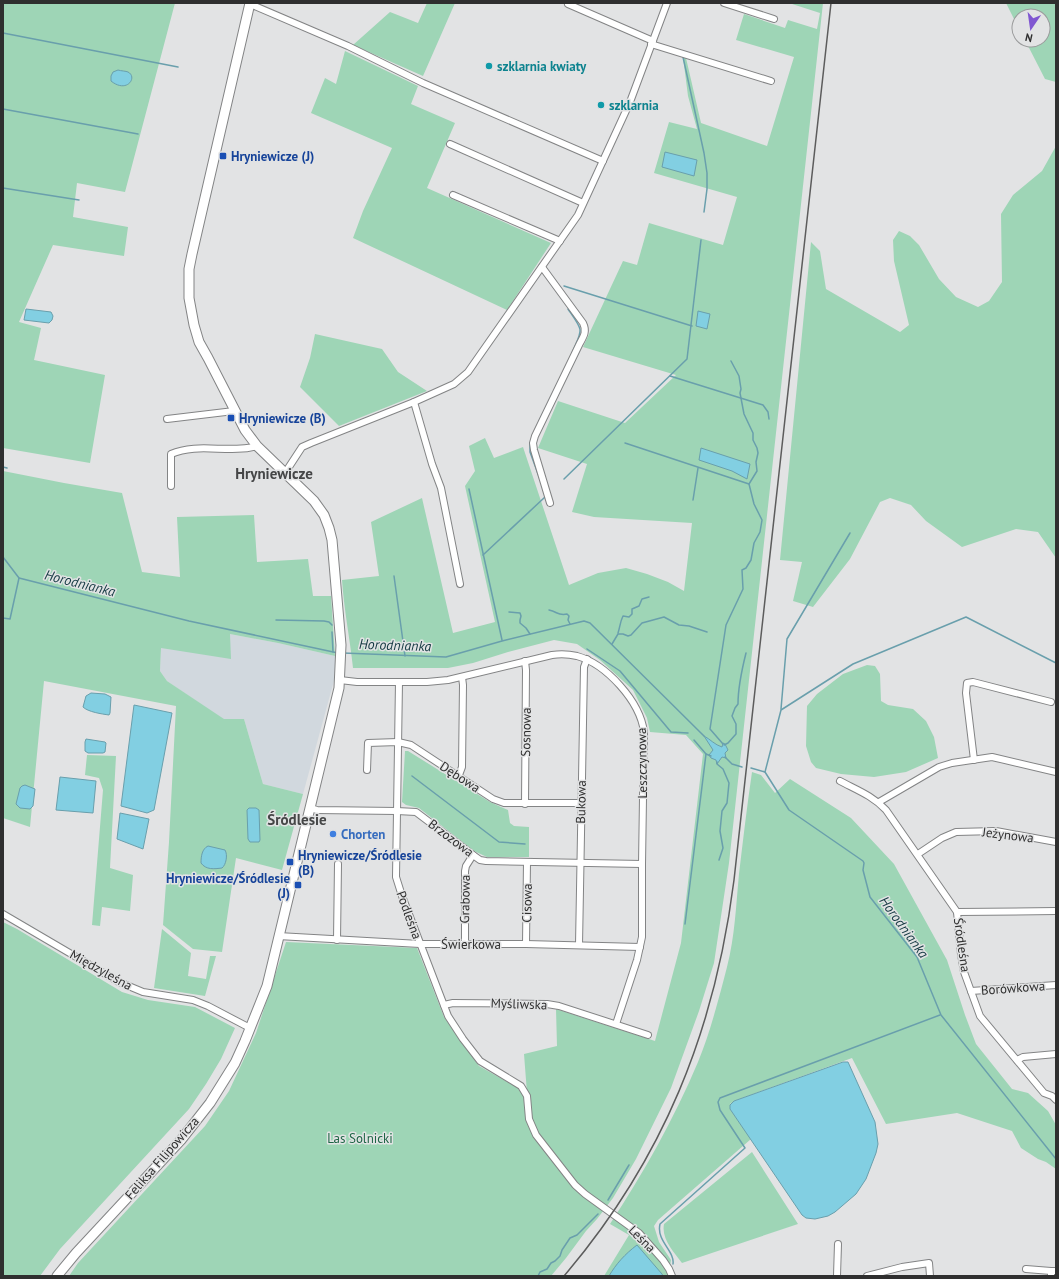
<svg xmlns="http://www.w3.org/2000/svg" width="1059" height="1279" font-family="'PT Sans',sans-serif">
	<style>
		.built { fill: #d1d8de }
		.green { fill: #9ed5b6 }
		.water { fill: #82cfe2; stroke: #699fac }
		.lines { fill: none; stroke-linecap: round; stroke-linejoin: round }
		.stream { stroke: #699fac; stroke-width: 1.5 }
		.street-casing { stroke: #838485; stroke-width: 8 }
		.secondary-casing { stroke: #838485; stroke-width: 11 }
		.street { stroke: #fff; stroke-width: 6 }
		.secondary { stroke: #fff; stroke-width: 9 }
		.rail { stroke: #5c5c5c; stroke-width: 1.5 }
		.culture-dot { fill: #0f9aa8; stroke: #e2e3e4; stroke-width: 1.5 }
		.transit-dot { fill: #1a4fb4; stroke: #e2e3e4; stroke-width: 1.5 }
		.shop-dot { fill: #3f7fe0; stroke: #e2e3e4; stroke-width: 1.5 }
		.labels { text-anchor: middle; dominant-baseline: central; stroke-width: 3; stroke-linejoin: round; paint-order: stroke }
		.culture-label { font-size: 13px; font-weight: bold; fill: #0d838f; stroke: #e2e3e4; text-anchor: start }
		.transit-label { font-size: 13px; font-weight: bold; fill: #164399; stroke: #e2e3e4; text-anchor: start }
		.street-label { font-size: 13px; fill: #2f2f2f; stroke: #e2e3e4 }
		.shop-label { font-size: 13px; font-weight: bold; fill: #366cbe; stroke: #e2e3e4; text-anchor: start }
		.park-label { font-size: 13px; fill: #1d6545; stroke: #e2e3e4 }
		.water-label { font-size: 14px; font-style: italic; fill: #153a43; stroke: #e2e3e4 }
		.quarter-label { font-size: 15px; font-weight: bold; fill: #454647; stroke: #e2e3e4 }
	</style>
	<rect width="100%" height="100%" fill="#e2e3e4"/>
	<polygon class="built" points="230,634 278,643 335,656 335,677 303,794 263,784 244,719 224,720 167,681 160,671 161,648"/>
	<g class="green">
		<polygon points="3,3 175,3 125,192 77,183 73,217 128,227 124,256 53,245 19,322 41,328 34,360 105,375 90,463 3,448"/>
		<polygon points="427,3 455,3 423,76 353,45 390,12 418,23"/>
		<path d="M789,3H823L729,863L714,963L699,1011L671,1088L636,1159L613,1198L597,1219L586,1231L566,1258L551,1276H69L78,1263L205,1126L229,1091L256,1033L286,942L417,948L444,1017L479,1066L527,1093L524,1054L557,1046L556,1009L655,1041L681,943L703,754L686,735L650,732L647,718L633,690L600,660L577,644L554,640L508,652L473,663L448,668H353C350,639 344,610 342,580L379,576L371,522L422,498L453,633L495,622L465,486L475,471L469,446L485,438L494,458L523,447L569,585L598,573L626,568L647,574L668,582L684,591L692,523L594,517L572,512L587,464L538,448L558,401L625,423L676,375L583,347L623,261L637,265L649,223L723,245L737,197L654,173L669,122L697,129L688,96L683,57L686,58L701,123L767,146L794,57L736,40L744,14L785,28L788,20L817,29L820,13Z"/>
		<polygon points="1006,3 1056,3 1056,82 1045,79 1025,40 1043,40 1043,16 1019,16 1019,29"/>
		<polygon points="345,51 418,86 411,104 455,123 427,188 551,243 507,310 353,238 363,211 392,148 311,113 325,78 336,84"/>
		<polygon points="1056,146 1056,558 1038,532 1016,529 962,547 926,521 911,505 890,498 880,502 850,559 813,607 793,601 802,562 780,560 811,242 820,251 826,289 900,332 909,325 894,261 893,240 899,231 910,236 919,245 939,279 956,297 978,307 989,301 1002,282 1001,214 1013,195 1042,171"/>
		<polygon points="315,334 382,349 398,372 427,391 339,426 300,387 310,358"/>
		<polygon points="3,471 64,483 122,493 142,572 180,577 177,517 254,515 257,562 308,559 313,596 331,596 335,656 278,643 230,634 231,659 161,648 160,671 167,681 224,719 244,719 263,784 303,794 282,870 236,858 222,952 193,949 163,925 169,842 176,706 44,681 30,827 3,818"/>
		<polygon points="867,665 875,666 880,674 881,701 888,705 913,709 926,721 934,737 938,758 906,772 874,777 841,774 816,768 811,762 806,746 807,706 817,694 843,674"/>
		<polygon points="405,751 408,751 490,802 501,807 508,810 510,823 514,826 529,827 529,857 487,857 474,851 419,808 406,805 402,802"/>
		<polygon points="87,755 116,756 110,868 133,875 130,911 102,907 100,926 92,925 103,790 99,778 85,775"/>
		<path d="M752,772L761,775L775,793L790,779L851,818L894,864L947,960L965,1015L976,1044L1012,1089L1028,1093L1048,1111L1056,1125V1169L1046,1162L1038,1159L1021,1148L1012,1131L957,1113L886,1124L852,1058L734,1101L730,1104V1109L751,1139L658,1220L654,1226L659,1242L671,1260L668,1276H604L629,1235L610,1224C644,1172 674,1119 698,1062C710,1033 719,998 727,967C735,936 736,905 739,874C743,840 747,806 752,772Z"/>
		<polygon points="3,922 17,929 122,992 148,1000 195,1007 235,1028 221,1059 206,1084 189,1109 60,1249 40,1276 3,1276"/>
		<polygon points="162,929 191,953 188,976 206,979 210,956 216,956 205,996 154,988"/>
		<path d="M752,1152L798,1224L682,1263C674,1252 661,1239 664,1224Z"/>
	</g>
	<g class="water">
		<path d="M118,70C121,71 126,71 128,72C138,77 127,94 111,81V76L113,72Z"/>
		<polygon points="665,152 697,160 694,176 662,167"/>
		<polygon points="26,309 51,312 53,316 52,320 49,323 24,320"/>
		<polygon points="698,311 710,314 707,329 696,326"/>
		<polygon points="701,448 750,464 747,479 732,471 699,460"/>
		<path d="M91,693L105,694L111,697L110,713L109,715C102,714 88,712 83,707L86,696Z"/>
		<polygon points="134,705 172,713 154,810 147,813 121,806"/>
		<path d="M704,736C710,739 715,745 722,747L723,743L725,744L728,750L725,753L726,758L722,757L717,764L716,760L711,758L709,755L713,750Z"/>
		<polygon points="86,739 105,742 106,743 105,752 103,753 88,753 85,751 85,742"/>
		<polygon points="60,777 96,781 93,813 56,810"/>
		<polygon points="25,785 35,789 33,806 30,809 20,808 16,804 20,788 22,786"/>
		<polygon points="249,808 256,808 259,810 260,840 259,842 250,842 248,839 247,810"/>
		<polygon points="120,813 149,819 143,849 117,839"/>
		<path d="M208,846L225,850C228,855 226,865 222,868C214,869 206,870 201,863C201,856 202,849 208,846Z"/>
		<polygon points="843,1062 848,1062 875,1122 878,1144 876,1153 866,1179 856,1194 835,1212 828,1216 815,1219 806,1218 802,1215 730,1109 730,1105 734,1101"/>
		<path d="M637,1245L662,1274L663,1276H609C616,1264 625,1254 637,1245Z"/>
	</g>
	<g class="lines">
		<g class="stream">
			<polyline points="3,33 178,67"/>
			<polyline points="683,57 704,153 707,173 707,189 704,212"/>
			<polyline points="3,109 138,134"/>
			<polyline points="3,188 79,200"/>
			<polyline points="564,286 692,326"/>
			<path d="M568,309C584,332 583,328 572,353"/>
			<polyline points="670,376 763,405 768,412 769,419"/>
			<polyline points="539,421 554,391"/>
			<polyline points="530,443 530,452 541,482"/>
			<polyline points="625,443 749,484"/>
			<polyline points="3,467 7,468"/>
			<polyline points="564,479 687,359 701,240"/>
			<polyline points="469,489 502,640"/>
			<polyline points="693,500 698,468"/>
			<polyline points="483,555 545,497 545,495"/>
			<polyline points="3,557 19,578 189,621 338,653"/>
			<polyline points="394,576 405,656"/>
			<path d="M549,610C558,612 558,616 567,614L569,616L568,620L570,624"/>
			<polyline points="509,612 520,613 521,616 520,620 520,623 526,628 530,634"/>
			<polyline points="3,618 10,619 19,578"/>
			<polyline points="276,620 324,621 329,622 332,625"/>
			<polyline points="332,632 333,652"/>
			<path d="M618,633C620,627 620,622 623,616L629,617L632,614V609L639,606L642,599L649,597"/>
			<polyline points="612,644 618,634 623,634 628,636 631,635 642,623 664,617 679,625 689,626 707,632"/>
			<polyline points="587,649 620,671 671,732 688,733"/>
			<polyline points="343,653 446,657 502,641 584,621 590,623 704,736"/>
			<polyline points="781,709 787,639 850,533"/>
			<polyline points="694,740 706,754 711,756"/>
			<polyline points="723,744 710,729 726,625 743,589 742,570 746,568 751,560 754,543 760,532 762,520 754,504 749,484 757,471 756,462 758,453 757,448 753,440 753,433 744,414 740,393 741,389 739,376 731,361"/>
			<path d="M724,745L728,743L736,734V724L732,716L735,708L738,704C738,686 742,669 746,653"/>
			<polyline points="725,757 732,764 742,767"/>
			<polyline points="717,762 717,764 723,769 729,783 727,803 722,811 720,831 723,848 719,860"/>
			<polyline points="751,768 765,772 789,810 863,861 864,863 863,870 870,897 917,957 941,1015 1056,1159"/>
			<polyline points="765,772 781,710 853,664 966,617 1056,663"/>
			<polyline points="412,776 499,842 525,844"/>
			<polyline points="685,924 706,754"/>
			<polyline points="608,1200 629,1165"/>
			<path d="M673,1264C675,1251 656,1241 660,1224L745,1148L720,1110L718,1102L720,1098L940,1015"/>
			<polyline points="538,1276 540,1272 547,1269 551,1263 555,1261 560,1256 562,1250 570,1238 577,1235 598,1214"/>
		</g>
		<g class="street-casing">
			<g id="street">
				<polyline points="724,3 774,19"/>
				<polyline points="250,4 348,46 423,83 603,161"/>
				<polyline points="568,4 653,41"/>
				<polyline points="651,44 771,81"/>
				<polyline points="450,144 583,203"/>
				<polyline points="453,195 560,241"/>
				<path d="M542,267L583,323C587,331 584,336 580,343L535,436L533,443L534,450L550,503"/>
				<polyline points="414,402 432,464 441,488 460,584"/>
				<polyline points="167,419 234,411"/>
				<polyline points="285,473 302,447 311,443 414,402 454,384 468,372 578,215 630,102 667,3"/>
				<path d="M171,486V454C198,442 229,454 257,446"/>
				<polyline points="525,661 526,670 525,804"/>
				<path d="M340,680L357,682H427L448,680L552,655C560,654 568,654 577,656C606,664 640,701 644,732L642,864V937L637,960L616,1024"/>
				<polyline points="399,682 396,877 402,896 448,1016 463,1039 480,1061 521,1086 527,1096 529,1119 536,1135 575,1185 585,1194 639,1233 663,1260 669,1269 672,1276"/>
				<polyline points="974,760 966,693 967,683 973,682 1051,702"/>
				<polyline points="367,770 368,743 398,742 411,745 493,799 504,803 581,803"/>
				<polyline points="459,775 462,767 463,685 462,677"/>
				<path d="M840,781C857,790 873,796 886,810L957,912L961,954L964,972L980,1016L1044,1093L1052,1096L1056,1100"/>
				<polyline points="879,802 939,767 952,763 992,757 1056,772"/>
				<polyline points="310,808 317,810 397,811 416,812 473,855 480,860 486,861 642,864"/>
				<polyline points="918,854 942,838 956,832 996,831 1056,842"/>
				<polyline points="957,912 1056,911"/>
				<polyline points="3,914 119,982 143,992 193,1000 208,1006 250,1028"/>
				<polyline points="278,936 420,944 526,944 640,947"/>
				<polyline points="337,940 338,864"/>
				<polyline points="465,944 465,871 466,866 473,855"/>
				<polyline points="526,944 527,862"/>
				<polyline points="579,945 584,667 587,659"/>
				<polyline points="971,991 1056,985"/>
				<polyline points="444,1005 453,1003 547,1004 559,1006 648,1035"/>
				<polyline points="1017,1060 1023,1057 1056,1054"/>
				<polyline points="1026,1269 1051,1271"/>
				<polyline points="837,1276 838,1244"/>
				<polyline points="867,1276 902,1267 929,1263 930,1276"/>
				<polyline points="1051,1276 1051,1271 1056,1271"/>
			</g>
		</g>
		<g class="secondary-casing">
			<polyline id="secondary" points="57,1276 76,1253 181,1140 210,1103 235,1063 245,1041 267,986 339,688 341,645 332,540 329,528 324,515 314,501 257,446 245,430 208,358 199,342 194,325 189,298 189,269 192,254 250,3"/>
		</g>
		<use href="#street" class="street"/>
		<use href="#secondary" class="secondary"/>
		<path class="rail" d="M564,1276C663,1160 715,1031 734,880L831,3"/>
	</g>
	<g class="culture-dot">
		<circle cx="489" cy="66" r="4"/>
		<circle cx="601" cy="105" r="4"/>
	</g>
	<g class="transit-dot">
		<rect x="219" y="152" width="8" height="8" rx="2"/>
		<rect x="227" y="414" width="8" height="8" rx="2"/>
		<rect x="286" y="858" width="8" height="8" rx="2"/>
		<rect x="294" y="881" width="8" height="8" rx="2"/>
	</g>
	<circle class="shop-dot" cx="333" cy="834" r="4"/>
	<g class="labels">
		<g class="culture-label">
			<text x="497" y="66">szklarnia kwiaty</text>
			<text x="609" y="105">szklarnia</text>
		</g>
		<g class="transit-label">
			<text x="231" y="156">Hryniewicze (J)</text>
			<text x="239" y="418">Hryniewicze (B)</text>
			<text x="298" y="855">Hryniewicze/Śródlesie<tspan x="298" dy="15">(B)</tspan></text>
			<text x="290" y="878" text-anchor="end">Hryniewicze/Śródlesie<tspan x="290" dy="15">(J)</tspan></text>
		</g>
		<g class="street-label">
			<text transform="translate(526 732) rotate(-89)">Sosnowa</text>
			<text transform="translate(642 763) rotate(-91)">Leszczynowa</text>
			<text transform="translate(460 777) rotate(33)">Dębowa</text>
			<text transform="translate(581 802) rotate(-89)">Bukowa</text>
			<text transform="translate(1008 835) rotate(7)">Jeżynowa</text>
			<text transform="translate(451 838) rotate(37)">Brzozowa</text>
			<text transform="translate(465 899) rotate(-89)">Grabowa</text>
			<text transform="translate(527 903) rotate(-89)">Cisowa</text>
			<text transform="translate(409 915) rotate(70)">Podleśna</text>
			<text x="471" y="944">Świerkowa</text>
			<text transform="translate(962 945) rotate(82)">Śródleśna</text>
			<text transform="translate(101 970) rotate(29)">Międzyleśna</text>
			<text transform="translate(1013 988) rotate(-4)">Borówkowa</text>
			<text transform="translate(519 1004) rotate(2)">Myśliwska</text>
			<text transform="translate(162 1158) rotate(-49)">Feliksa Filipowicza</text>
			<text transform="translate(642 1239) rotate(45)">Leśna</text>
		</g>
		<g class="shop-label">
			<text x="341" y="834">Chorten</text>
		</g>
		<g class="park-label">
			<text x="360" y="1138">Las Solnicki</text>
		</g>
		<g class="water-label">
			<text transform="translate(80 583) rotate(14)">Horodnianka</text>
			<text transform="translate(395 645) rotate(2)">Horodnianka</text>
			<text transform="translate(904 927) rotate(54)">Horodnianka</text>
		</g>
		<g class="quarter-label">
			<text x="274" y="473">Hryniewicze</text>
			<text x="297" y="819">Śródlesie</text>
		</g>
	</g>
	<rect width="1059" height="1279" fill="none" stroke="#2f2f2f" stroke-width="8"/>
	<g transform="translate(1031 28) rotate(193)"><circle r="19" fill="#e2e3e4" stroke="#9a9b9c"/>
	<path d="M0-3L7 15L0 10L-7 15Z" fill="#8057d1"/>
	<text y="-6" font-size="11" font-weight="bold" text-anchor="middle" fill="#2f2f2f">N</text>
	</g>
</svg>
